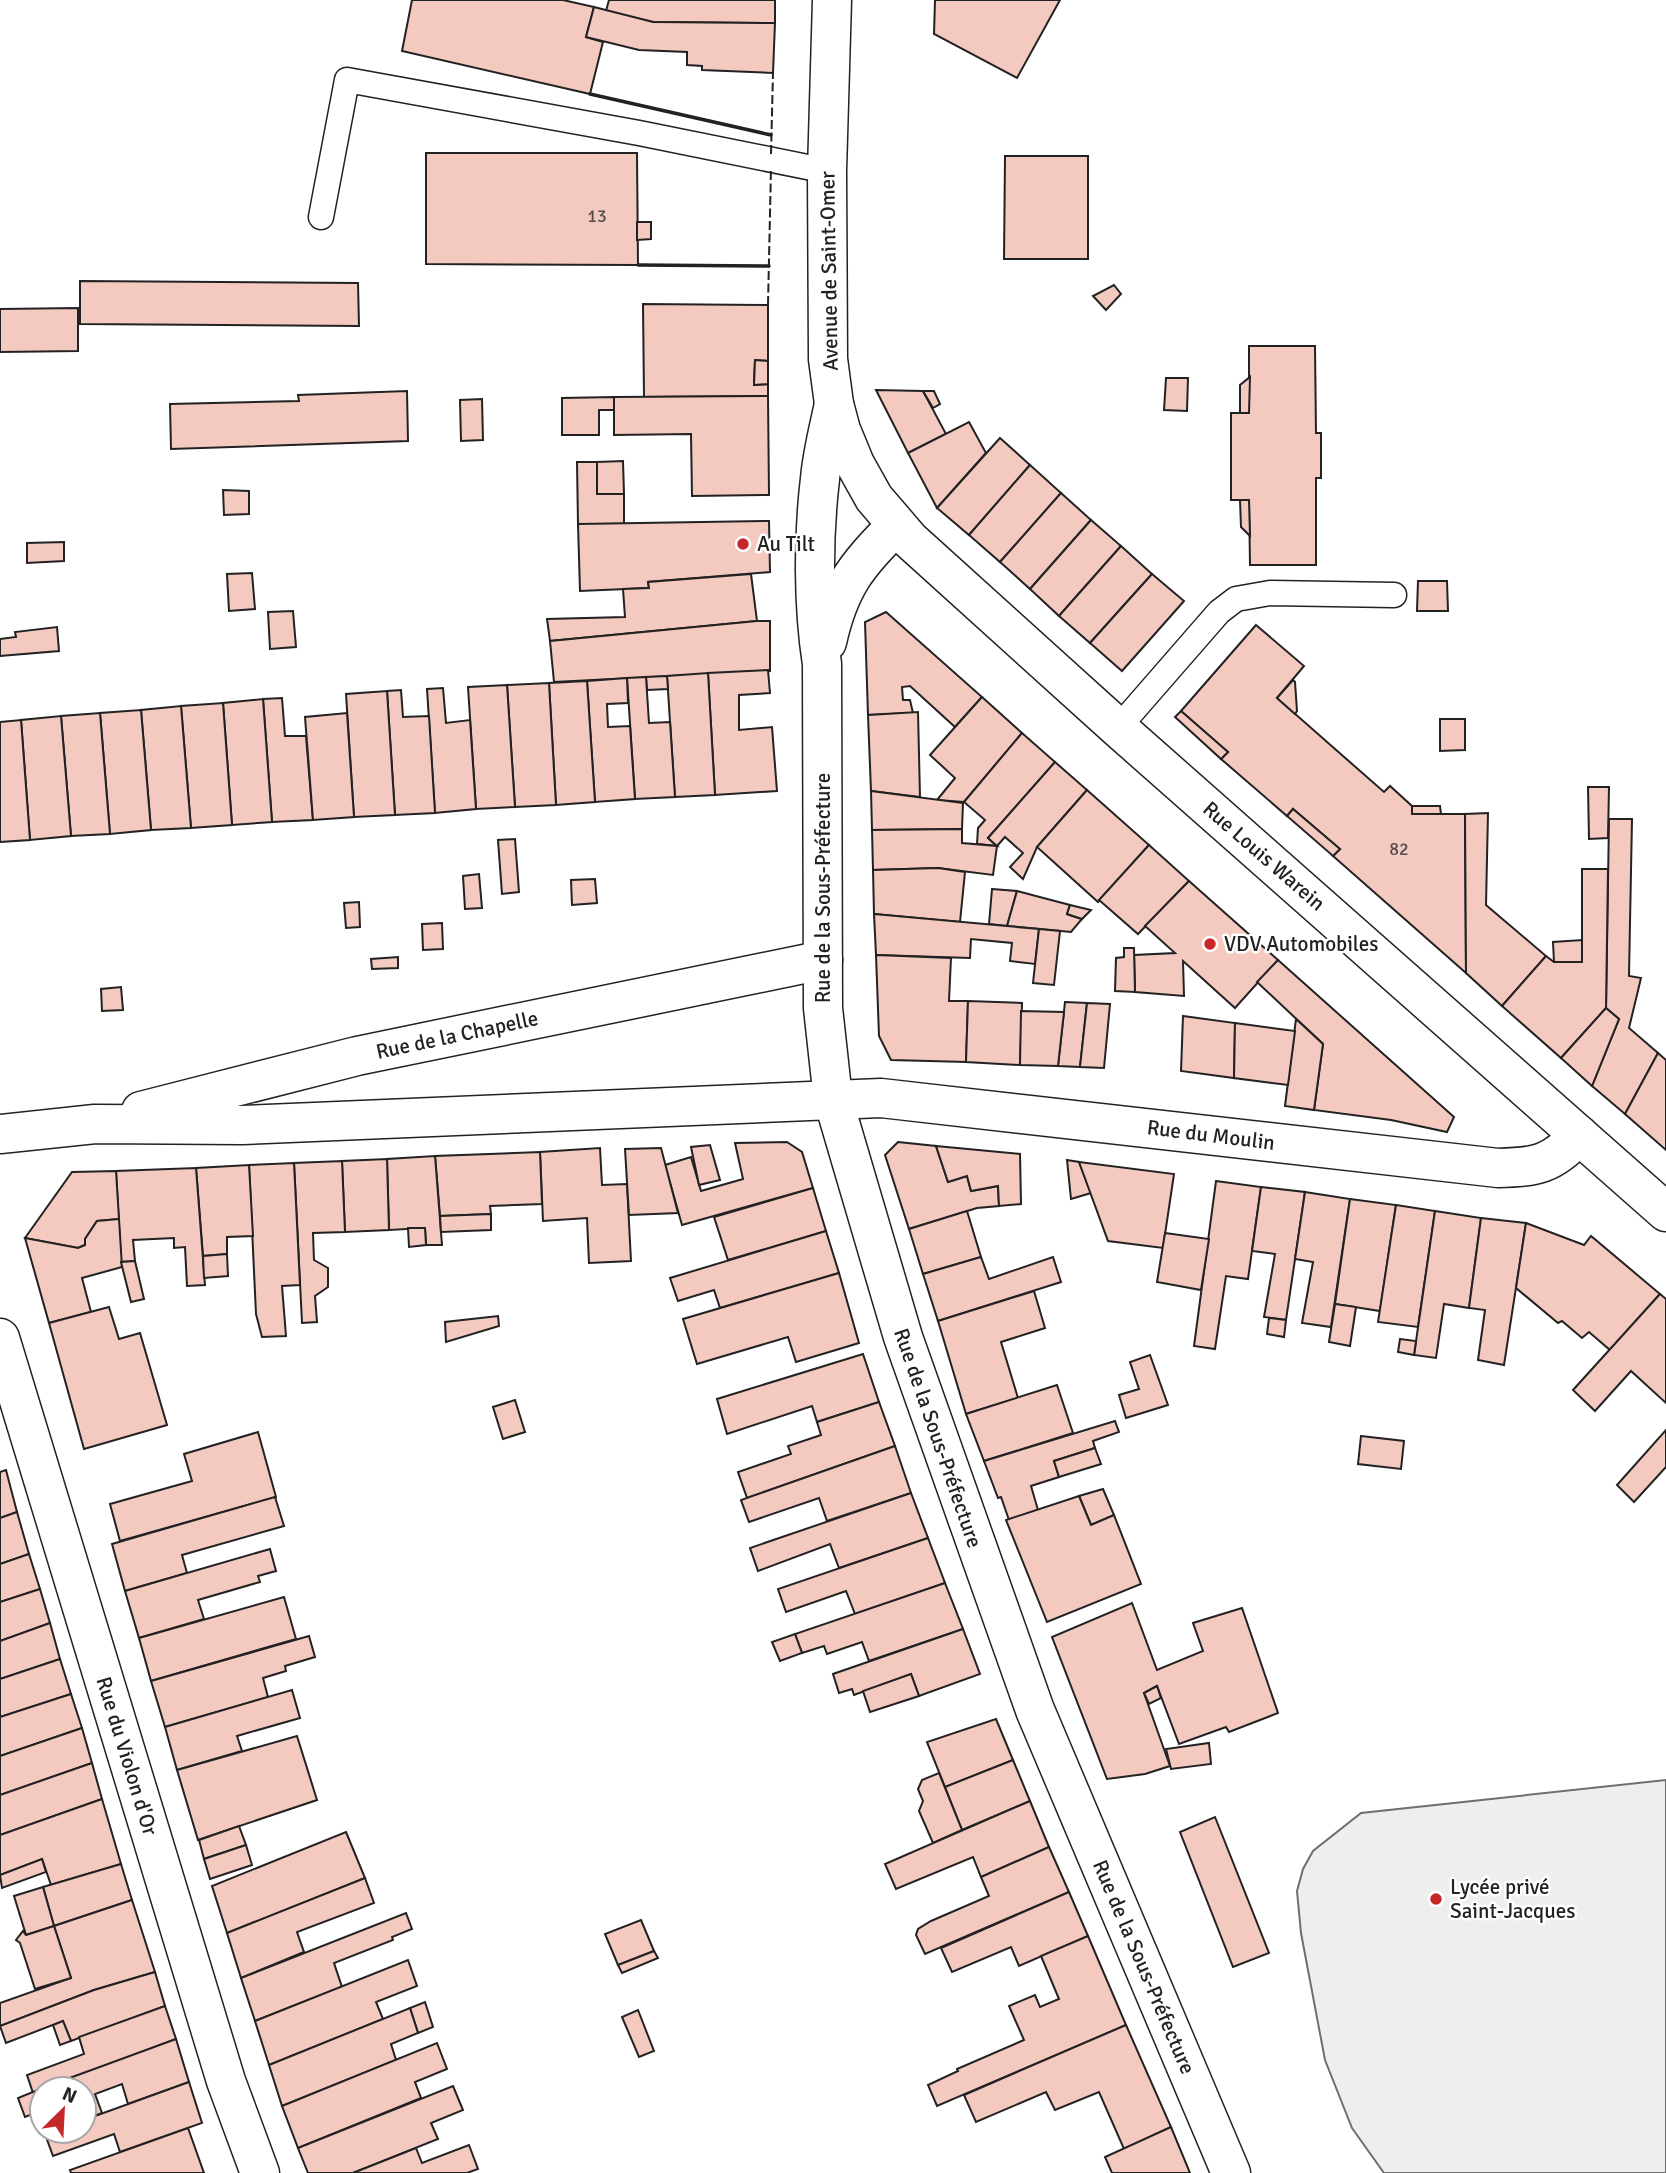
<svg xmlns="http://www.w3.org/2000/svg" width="1666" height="2173" font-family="Signika,sans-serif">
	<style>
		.green { fill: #eee; stroke: #6f6f6f; stroke-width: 2 }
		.building { fill: #f3c9c0; stroke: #222; stroke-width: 2 }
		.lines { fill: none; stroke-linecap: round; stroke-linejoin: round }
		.lane-casing { stroke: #222; stroke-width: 27 }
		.street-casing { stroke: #222; stroke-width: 41 }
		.secondary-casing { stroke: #222; stroke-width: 41 }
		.lane { stroke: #fff; stroke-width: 24 }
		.street { stroke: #fff; stroke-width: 38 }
		.secondary { stroke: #fff; stroke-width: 38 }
		.fence { stroke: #222; stroke-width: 2; stroke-dasharray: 9 3.5; stroke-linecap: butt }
		.wall { stroke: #222; stroke-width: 3.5 }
		.poi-dot { fill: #c62828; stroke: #fff; stroke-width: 2.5 }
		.labels { text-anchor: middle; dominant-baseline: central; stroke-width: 5; stroke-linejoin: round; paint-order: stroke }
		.number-label { font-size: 18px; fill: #564c4a }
		.street-label { font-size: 21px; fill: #222; stroke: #fff }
		.poi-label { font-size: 21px; fill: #222; stroke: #fff; text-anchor: start }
	</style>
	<rect width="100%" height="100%" fill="#fff"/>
	<polygon class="green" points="1666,1780 1666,2173 1384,2173 1352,2128 1325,2060 1301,1933 1297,1891 1303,1869 1313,1851 1361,1813"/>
	<g class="building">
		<polygon points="412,0 563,0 594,7 586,37 603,42 590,94 402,51"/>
		<polygon points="609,0 775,0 775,23 653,22 606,11"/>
		<polygon points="935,0 1060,0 1017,78 934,34"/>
		<polygon points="594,7 653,22 775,23 773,73 702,70 702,66 687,65 687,52 639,50 586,37"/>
		<polygon points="426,153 637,153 638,265 426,264"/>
		<polygon points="1005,156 1088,156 1088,259 1004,259"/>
		<polygon points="637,222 651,222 651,239 637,240"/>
		<polygon points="80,281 358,283 359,326 80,324"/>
		<polygon points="1114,285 1121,294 1106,310 1093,296"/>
		<polygon points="643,304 768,305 768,361 755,360 754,385 768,384 768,396 644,397"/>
		<polygon points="78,308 78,351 0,352 0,309"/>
		<polygon points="1249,346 1315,346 1316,433 1321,433 1321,478 1316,478 1316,565 1250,565 1249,500 1231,500 1231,413 1249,413"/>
		<polygon points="755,360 768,361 768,384 754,385"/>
		<polygon points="1250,377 1249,413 1240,413 1240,385"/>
		<polygon points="1166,378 1188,378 1187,411 1164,410"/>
		<polygon points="876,390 923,391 946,434 908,453"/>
		<polygon points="407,391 408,441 171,449 170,404 299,401 298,395"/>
		<polygon points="923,391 934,391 940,404 933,408"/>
		<polygon points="768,396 769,495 692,496 691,434 614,435 614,397"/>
		<polygon points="614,397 614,410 599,410 599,435 562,435 562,398"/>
		<polygon points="482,399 483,440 461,441 460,400"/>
		<polygon points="969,422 986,453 937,508 908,453"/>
		<polygon points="1000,438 1030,465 969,535 937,508"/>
		<polygon points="623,461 624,494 597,494 597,462"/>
		<polygon points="577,462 597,462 597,494 624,494 624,524 578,524"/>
		<polygon points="1030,465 1061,493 1000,562 969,535"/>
		<polygon points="223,490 249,491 249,514 224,515"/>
		<polygon points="1061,493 1091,520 1030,589 1000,562"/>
		<polygon points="1240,500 1249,500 1250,536 1241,527"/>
		<polygon points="1091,520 1121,546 1059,616 1030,589"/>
		<polygon points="769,521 770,572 648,582 649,588 580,591 578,524"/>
		<polygon points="64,542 64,561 27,563 27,543"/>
		<polygon points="1121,546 1152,574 1090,643 1059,616"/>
		<polygon points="252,573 255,609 229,611 227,574"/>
		<polygon points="751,574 757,621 550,641 547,619 625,617 623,589 649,588 648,582"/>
		<polygon points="1152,574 1184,601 1122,671 1090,643"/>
		<polygon points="1418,581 1447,581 1448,611 1417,611"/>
		<polygon points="293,611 296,647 270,649 268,612"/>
		<polygon points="886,612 982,697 955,727 910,686 902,687 903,700 910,700 913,713 868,715 865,622"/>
		<polygon points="757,621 770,621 770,671 554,682 550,641"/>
		<polygon points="1256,625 1304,666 1277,698 1384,792 1390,786 1412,806 1412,814 1465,814 1466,973 1333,856 1340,849 1293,809 1287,816 1221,759 1228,752 1181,711"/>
		<polygon points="57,627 59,651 0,656 0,639 16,637 15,632"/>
		<polygon points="768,670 770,693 739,695 739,730 772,727 777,791 715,795 708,673"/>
		<polygon points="708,673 715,795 675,797 667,676"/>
		<polygon points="667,676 668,689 647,690 646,677"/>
		<polygon points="646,677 649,723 670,722 675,797 635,799 627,678"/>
		<polygon points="627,678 628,703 607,704 608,727 630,726 635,799 595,802 587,681"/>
		<polygon points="1293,680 1295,682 1297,711 1295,714 1277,698"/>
		<polygon points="587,681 595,802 556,805 549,683"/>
		<polygon points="549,683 556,805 515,807 507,685"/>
		<polygon points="507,685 515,807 476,809 468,687"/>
		<polygon points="443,688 446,723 470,720 476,809 435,813 427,689"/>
		<polygon points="401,690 403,717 429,716 435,813 395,815 387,691"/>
		<polygon points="387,691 395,815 354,817 346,694"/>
		<polygon points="982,697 1022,733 964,802 937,800 955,778 930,755"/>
		<polygon points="282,698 285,736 306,736 313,820 272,822 263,699"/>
		<polygon points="263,699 272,822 232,825 223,703"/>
		<polygon points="223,703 232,825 191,828 181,706"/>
		<polygon points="181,706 191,828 151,830 141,710"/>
		<polygon points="141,710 151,830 110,834 100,713"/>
		<polygon points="1181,711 1228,752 1221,759 1175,717"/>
		<polygon points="918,712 920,797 871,791 868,715"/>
		<polygon points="100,713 110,834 71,836 61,716"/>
		<polygon points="347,713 354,817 313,820 305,717"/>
		<polygon points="61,716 71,836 30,840 21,720"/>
		<polygon points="1440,719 1465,719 1465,750 1440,751"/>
		<polygon points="21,720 30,840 0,842 0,722"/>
		<polygon points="1022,733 1055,762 988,838 997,846 977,844 978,828 985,820 964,802"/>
		<polygon points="1055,762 1087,790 1037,847 1023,879 1010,867 1023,853 1005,837 997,846 988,838"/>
		<polygon points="1588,787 1609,787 1608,838 1589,839"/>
		<polygon points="1087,790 1149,845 1098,902 1037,847"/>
		<polygon points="871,791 963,803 962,829 872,830"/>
		<polygon points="1412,806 1440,806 1441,814 1412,814"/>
		<polygon points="1293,809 1340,849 1333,856 1287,816"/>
		<polygon points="1488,813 1486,905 1546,956 1502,1006 1466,973 1465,814"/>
		<polygon points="1609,819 1632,819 1629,976 1641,978 1629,1028 1658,1053 1625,1114 1592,1086 1619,1019 1606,1008"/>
		<polygon points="962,829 962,843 997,846 993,875 938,868 873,870 872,830"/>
		<polygon points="515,839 519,892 502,894 498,840"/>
		<polygon points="1149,845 1189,881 1138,934 1099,900"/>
		<polygon points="938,868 965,872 960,922 874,914 873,870"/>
		<polygon points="1582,869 1608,869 1606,1008 1561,1058 1502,1006 1546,956 1554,962 1582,962"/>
		<polygon points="479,874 482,908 465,909 463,876"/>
		<polygon points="595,879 597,903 572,905 571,880"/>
		<polygon points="1189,881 1278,960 1235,1008 1183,961 1184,996 1135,992 1134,955 1175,953 1145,926"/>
		<polygon points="992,889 1017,891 1007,926 989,924"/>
		<polygon points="1017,891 1070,905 1067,914 1082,919 1071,932 1007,926"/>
		<polygon points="359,902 360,927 346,928 344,903"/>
		<polygon points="1070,905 1091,910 1082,919 1067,914"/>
		<polygon points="874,914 1039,929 1035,964 1010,961 1012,943 971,939 970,958 876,955"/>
		<polygon points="442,923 443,949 423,950 422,924"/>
		<polygon points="1039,929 1060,931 1054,985 1033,983"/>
		<polygon points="1582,940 1582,962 1554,962 1553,942"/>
		<polygon points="1124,948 1134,948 1135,992 1115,991 1116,958 1124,957"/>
		<polygon points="876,955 951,958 949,1001 968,1001 966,1062 891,1060 879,1036"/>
		<polygon points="398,957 398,968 372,969 371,959"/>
		<polygon points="1278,960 1454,1117 1447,1132 1391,1120 1314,1110 1323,1044 1257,982"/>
		<polygon points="121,987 123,1010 102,1011 101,989"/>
		<polygon points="968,1001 1022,1003 1020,1065 966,1062"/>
		<polygon points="1065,1002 1087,1003 1080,1067 1058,1066"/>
		<polygon points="1087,1003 1110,1004 1104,1068 1080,1067"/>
		<polygon points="1606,1008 1619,1019 1592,1086 1561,1058"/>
		<polygon points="1021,1011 1064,1012 1058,1066 1020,1065"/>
		<polygon points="1183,1016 1235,1023 1234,1078 1181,1071"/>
		<polygon points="1296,1019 1323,1044 1314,1110 1285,1106"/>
		<polygon points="1235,1023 1295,1031 1288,1085 1234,1078"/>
		<polygon points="1658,1053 1666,1060 1666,1150 1625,1114"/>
		<polygon points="787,1142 802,1152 813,1188 682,1225 665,1165 691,1157 701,1191 743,1179 735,1143"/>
		<polygon points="898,1142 936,1146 948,1182 967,1176 971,1191 998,1186 999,1206 977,1208 909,1229 885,1155"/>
		<polygon points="710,1145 720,1180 699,1185 691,1147"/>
		<polygon points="936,1146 1020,1154 1021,1204 999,1206 998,1186 971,1191 967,1176 948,1182"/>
		<polygon points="600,1148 602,1185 627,1184 631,1261 589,1263 587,1218 543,1221 540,1152"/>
		<polygon points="661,1148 678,1213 629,1215 625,1149"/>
		<polygon points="540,1152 542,1204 490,1206 491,1214 440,1216 435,1156"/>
		<polygon points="435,1156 442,1245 426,1245 425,1228 389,1230 387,1159"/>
		<polygon points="387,1159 389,1230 345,1232 342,1161"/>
		<polygon points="1067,1160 1079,1162 1091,1193 1071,1199"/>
		<polygon points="342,1161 345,1232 313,1233 314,1260 328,1268 328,1287 315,1296 317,1322 302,1323 294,1163"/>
		<polygon points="1079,1162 1174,1174 1163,1248 1108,1241"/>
		<polygon points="294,1163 300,1285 282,1286 286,1336 262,1337 256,1314 249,1165"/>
		<polygon points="249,1165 253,1236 227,1237 227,1254 203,1256 196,1168"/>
		<polygon points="196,1168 205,1285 187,1286 185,1247 174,1248 174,1238 133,1240 135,1261 121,1262 116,1171"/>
		<polygon points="116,1171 119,1219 97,1221 85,1239 85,1245 78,1248 25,1238 72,1172"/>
		<polygon points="1216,1181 1261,1187 1248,1279 1226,1276 1215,1349 1194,1346"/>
		<polygon points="1261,1187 1305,1192 1286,1320 1264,1317 1275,1254 1252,1251"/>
		<polygon points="813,1188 826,1231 728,1260 714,1217"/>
		<polygon points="1305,1192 1350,1199 1331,1327 1302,1323 1313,1262 1295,1259"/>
		<polygon points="1350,1199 1396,1205 1380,1311 1335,1304"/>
		<polygon points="1396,1205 1435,1211 1418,1327 1378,1322"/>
		<polygon points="967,1211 981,1257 923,1274 909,1229"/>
		<polygon points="1435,1211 1481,1218 1469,1308 1444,1304 1436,1358 1414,1355"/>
		<polygon points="491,1214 491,1230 441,1232 440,1216"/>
		<polygon points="1481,1218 1526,1223 1504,1365 1478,1360 1485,1310 1469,1308"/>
		<polygon points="119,1219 122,1267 82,1278 91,1312 49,1323 25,1238 78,1248 85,1245 85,1239 97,1221"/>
		<polygon points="1526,1223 1584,1245 1591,1236 1660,1294 1610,1350 1589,1332 1582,1338 1562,1321 1558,1323 1516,1288"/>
		<polygon points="408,1228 425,1228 426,1245 409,1247"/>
		<polygon points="826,1231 839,1273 720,1308 714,1290 678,1301 670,1278"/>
		<polygon points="1165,1233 1209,1239 1201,1290 1157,1282"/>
		<polygon points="227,1254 228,1276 204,1278 203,1256"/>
		<polygon points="981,1257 989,1279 1053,1257 1061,1282 938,1321 923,1274"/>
		<polygon points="135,1261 144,1299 131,1302 121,1262"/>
		<polygon points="839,1273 859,1343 796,1362 788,1337 697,1364 683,1319"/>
		<polygon points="1034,1291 1045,1328 1001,1342 1018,1398 966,1414 938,1321"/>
		<polygon points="1660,1294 1666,1299 1666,1403 1631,1371 1595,1411 1573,1390"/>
		<polygon points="1335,1304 1356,1307 1350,1346 1329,1342"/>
		<polygon points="109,1307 119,1339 140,1333 167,1425 84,1449 49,1323"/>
		<polygon points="498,1316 499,1326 446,1342 445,1322"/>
		<polygon points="1269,1318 1286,1320 1284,1337 1267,1334"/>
		<polygon points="1400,1339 1416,1341 1414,1355 1398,1352"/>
		<polygon points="863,1354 879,1402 817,1422 812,1406 727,1434 717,1399"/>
		<polygon points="1150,1355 1168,1405 1126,1418 1119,1395 1139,1389 1130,1362"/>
		<polygon points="1057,1385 1073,1433 984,1461 966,1414"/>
		<polygon points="515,1400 525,1432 503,1439 493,1407"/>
		<polygon points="879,1402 895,1446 747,1498 738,1472 791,1454 788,1446 821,1435 817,1422"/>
		<polygon points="1115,1421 1119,1432 1093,1441 1095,1448 1054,1461 1059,1477 1031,1486 1038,1510 1009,1520 1001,1497 998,1498 984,1461"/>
		<polygon points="1666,1430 1666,1467 1634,1502 1617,1485"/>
		<polygon points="258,1432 276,1497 120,1541 110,1504 192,1481 184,1454"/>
		<polygon points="1361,1436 1404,1441 1401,1469 1358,1464"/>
		<polygon points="895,1446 911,1493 827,1521 819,1498 749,1522 741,1500"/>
		<polygon points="1095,1448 1101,1464 1059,1477 1054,1461"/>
		<polygon points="6,1470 17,1512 0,1518 0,1472"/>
		<polygon points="1103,1489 1114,1515 1091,1525 1079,1496"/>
		<polygon points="911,1493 928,1538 839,1568 830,1544 758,1571 750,1548"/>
		<polygon points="1079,1496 1091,1525 1114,1515 1141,1584 1047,1622 1006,1520"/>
		<polygon points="275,1497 284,1526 182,1555 187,1573 125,1591 112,1544"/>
		<polygon points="17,1512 29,1554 0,1564 0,1518"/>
		<polygon points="928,1538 945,1583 855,1614 846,1591 786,1612 778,1589"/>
		<polygon points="270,1549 276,1571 258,1576 260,1582 198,1600 204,1619 139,1638 125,1591"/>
		<polygon points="29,1554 40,1589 0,1602 0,1564"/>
		<polygon points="945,1583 963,1629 869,1661 862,1642 827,1654 824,1646 802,1653 795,1634"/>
		<polygon points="40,1589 50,1623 0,1641 0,1602"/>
		<polygon points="284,1597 296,1639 151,1681 139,1638"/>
		<polygon points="1132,1603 1157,1670 1203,1651 1193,1623 1242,1608 1278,1713 1229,1732 1226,1727 1179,1744 1157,1686 1144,1693 1170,1766 1145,1774 1107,1779 1052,1637"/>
		<polygon points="50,1623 60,1659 0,1679 0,1641"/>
		<polygon points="963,1629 980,1674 919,1696 911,1674 854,1695 852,1689 839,1693 833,1674"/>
		<polygon points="795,1634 802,1653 780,1661 772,1642"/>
		<polygon points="309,1636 315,1657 285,1666 286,1671 263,1678 268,1697 165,1727 151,1681"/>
		<polygon points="60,1659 71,1694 0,1717 0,1679"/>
		<polygon points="911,1674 919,1696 870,1712 863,1691"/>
		<polygon points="1157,1686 1161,1698 1149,1704 1144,1693"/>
		<polygon points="292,1690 300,1718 237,1736 242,1751 177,1770 165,1727"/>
		<polygon points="71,1694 82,1728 0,1756 0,1717"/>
		<polygon points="996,1719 1013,1760 945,1787 927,1742"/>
		<polygon points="82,1728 92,1763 0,1795 0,1756"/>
		<polygon points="297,1736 317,1800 198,1840 177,1770"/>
		<polygon points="1209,1743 1211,1764 1171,1769 1166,1749"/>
		<polygon points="1013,1760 1030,1801 962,1830 945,1787"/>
		<polygon points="92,1763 102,1799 0,1835 0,1795"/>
		<polygon points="939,1773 962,1830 933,1843 919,1811 923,1801 918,1789 922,1780"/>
		<polygon points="102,1799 121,1864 51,1885 42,1859 0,1875 0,1835"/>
		<polygon points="1030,1801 1049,1847 981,1877 973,1857 896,1889 885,1864"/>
		<polygon points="1215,1817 1269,1953 1233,1967 1180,1832"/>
		<polygon points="239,1826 246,1845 204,1859 199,1840"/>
		<polygon points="346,1832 365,1878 227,1933 212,1886"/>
		<polygon points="246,1845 252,1865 210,1879 204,1859"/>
		<polygon points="1049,1847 1069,1892 925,1954 916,1935 918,1929 931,1921 989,1896 981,1877"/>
		<polygon points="42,1859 46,1872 2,1888 0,1875"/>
		<polygon points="121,1864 132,1900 54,1926 43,1887"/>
		<polygon points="365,1878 374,1903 297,1932 304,1952 241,1978 227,1933"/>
		<polygon points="43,1887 54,1926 26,1935 14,1896"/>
		<polygon points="1069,1892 1088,1936 1019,1966 1011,1947 952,1972 941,1948"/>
		<polygon points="132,1900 155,1972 94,1990 0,2026 0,2003 71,1978 54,1926"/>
		<polygon points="406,1913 412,1929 392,1937 393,1940 334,1963 342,1987 255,2021 241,1978"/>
		<polygon points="641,1920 654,1951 618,1965 605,1934"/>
		<polygon points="54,1926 71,1978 35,1989 20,1943 16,1940 23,1931 26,1935"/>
		<polygon points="1088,1936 1126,2025 937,2106 928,2085 958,2071 957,2069 1024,2040 1009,2006 1035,1995 1040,2007 1059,1999 1041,1956"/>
		<polygon points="654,1951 658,1958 622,1973 618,1965"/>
		<polygon points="408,1960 417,1986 376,2002 383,2019 269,2065 255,2021"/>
		<polygon points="155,1972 165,2006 71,2041 63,2021 6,2043 0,2026 94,1990"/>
		<polygon points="425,2002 433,2027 418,2033 410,2008"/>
		<polygon points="165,2006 176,2039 33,2093 27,2075 84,2054 79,2037"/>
		<polygon points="410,2008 418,2033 391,2044 396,2060 282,2106 269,2065"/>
		<polygon points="638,2010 654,2051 639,2057 622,2017"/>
		<polygon points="63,2021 71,2041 60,2045 53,2025"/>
		<polygon points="1126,2025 1171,2127 1124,2149 1099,2092 1055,2110 1046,2092 976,2122 964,2095"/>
		<polygon points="176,2039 189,2082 128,2104 122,2084 95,2094 102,2113 84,2120 84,2089 45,2087"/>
		<polygon points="437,2043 447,2069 415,2082 421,2098 298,2148 282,2106"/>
		<polygon points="189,2082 202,2123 120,2152 114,2134 53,2156 45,2134 53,2131 84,2131 84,2120"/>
		<polygon points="453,2086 463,2110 431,2123 438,2139 353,2173 308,2173 298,2148"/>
		<polygon points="45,2087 46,2089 42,2089 42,2110 25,2117 18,2098"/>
		<polygon points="1171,2127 1190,2173 1112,2173 1105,2157"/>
		<polygon points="188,2128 204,2173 71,2173 70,2170"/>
		<polygon points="469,2145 478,2169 467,2173 353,2173 416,2148 422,2163"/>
	</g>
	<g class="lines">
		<g class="lane-casing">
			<g id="lane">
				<polyline points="321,217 347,80 639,133 827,171"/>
				<polyline points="1118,728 1219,612 1236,599 1270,593 1394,595"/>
			</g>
		</g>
		<g class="street-casing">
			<g id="street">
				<path d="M834,404C829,428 822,454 820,479C813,538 813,606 822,664L823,1008L833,1099L903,1337L1035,1710L1231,2173"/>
				<path d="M827,642C839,587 857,564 896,526"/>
				<polyline points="141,1111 357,1056 823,960"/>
				<path d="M0,1134L95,1124L242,1125L881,1098L1498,1168C1536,1167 1552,1165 1579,1135"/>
				<polyline points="0,1338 226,2081 260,2173"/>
			</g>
		</g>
		<g class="secondary-casing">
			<polyline id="secondary" points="832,0 827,171 828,359 834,404 841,430 855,464 874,498 910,540 1118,728 1666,1212"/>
		</g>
		<use href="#lane" class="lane"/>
		<use href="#street" class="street"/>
		<use href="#secondary" class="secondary"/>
		<g class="fence">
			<polyline points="771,154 773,73"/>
			<polyline points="768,305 771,168"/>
		</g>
		<g class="wall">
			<polyline points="590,94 771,135"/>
			<polyline points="638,265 769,266"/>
		</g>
	</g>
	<g class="poi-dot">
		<circle cx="743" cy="544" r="7"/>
		<circle cx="1210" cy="944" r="7"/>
		<circle cx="1436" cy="1899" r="7"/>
	</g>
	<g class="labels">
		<g class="number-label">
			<text x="597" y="216">13</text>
			<text x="1399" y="849">82</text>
		</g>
		<g class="street-label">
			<text transform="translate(829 271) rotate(-91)">Avenue de Saint-Omer</text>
			<text transform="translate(1264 856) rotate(41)">Rue Louis Warein</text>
			<text transform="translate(823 888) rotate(-90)">Rue de la Sous-Préfecture</text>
			<text transform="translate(457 1035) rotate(-12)">Rue de la Chapelle</text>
			<text transform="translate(1211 1135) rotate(7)">Rue du Moulin</text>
			<text transform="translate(938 1438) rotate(71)">Rue de la Sous-Préfecture</text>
			<text transform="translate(127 1756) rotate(73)">Rue du Violon d'Or</text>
			<text transform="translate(1144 1967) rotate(67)">Rue de la Sous-Préfecture</text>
		</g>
		<g class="poi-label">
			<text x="757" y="544">Au Tilt</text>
			<text x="1224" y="944">VDV Automobiles</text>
			<text x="1450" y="1887">Lycée privé<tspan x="1450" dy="24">Saint-Jacques</tspan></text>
		</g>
	</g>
	<g transform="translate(63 2110) rotate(24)"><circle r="33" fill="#ffffff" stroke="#a7a7a7" stroke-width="2"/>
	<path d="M0-5L12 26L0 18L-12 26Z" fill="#c62828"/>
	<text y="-10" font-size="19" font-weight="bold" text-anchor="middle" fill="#222222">N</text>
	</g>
</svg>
